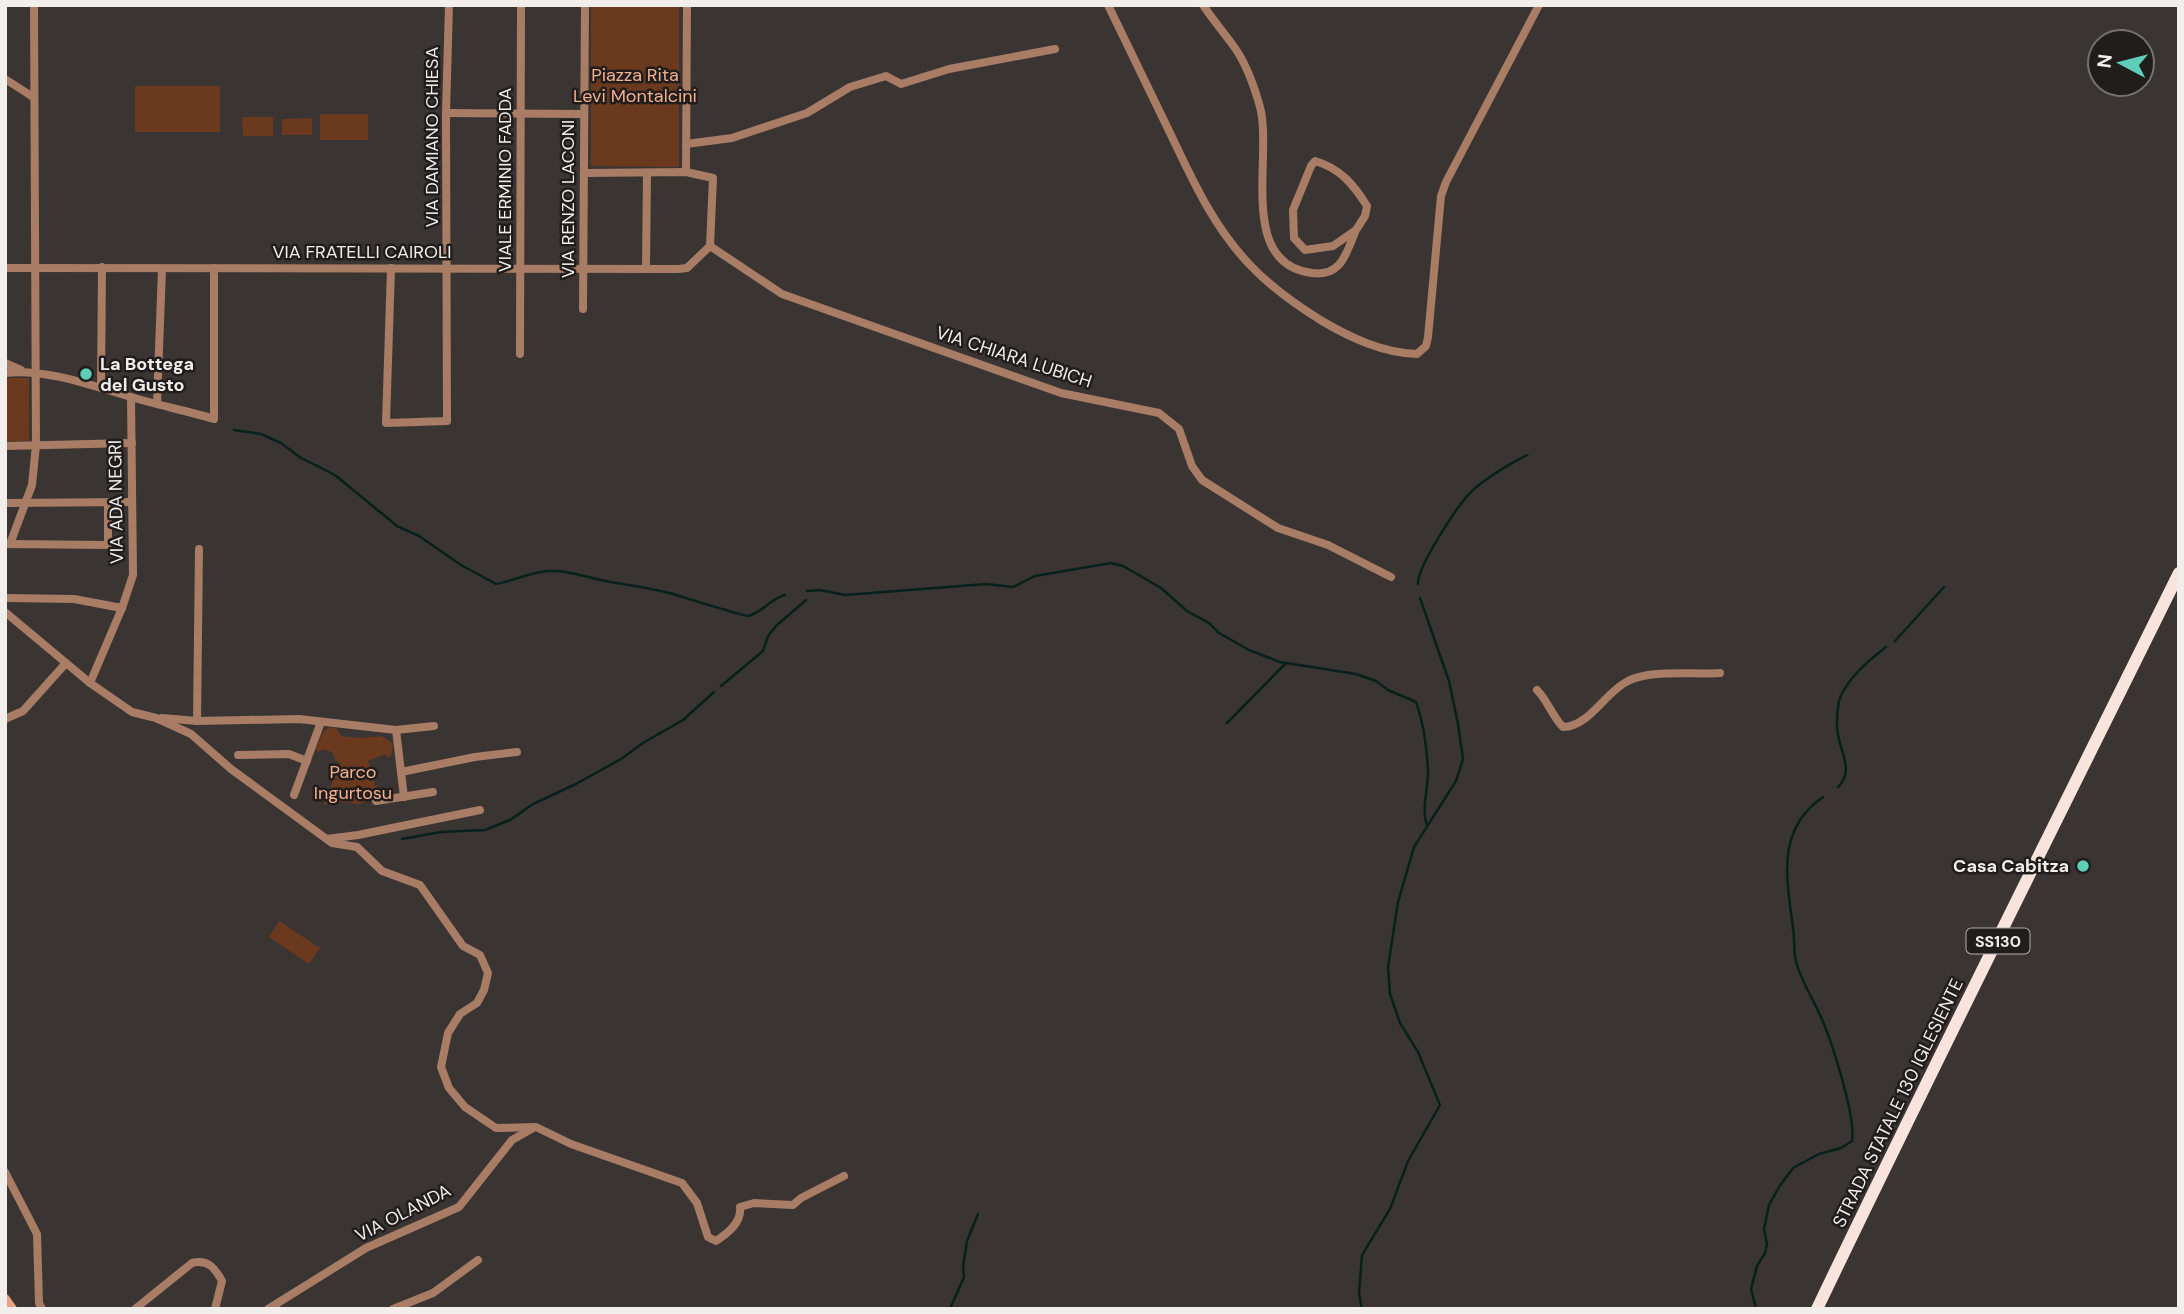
<svg xmlns="http://www.w3.org/2000/svg" width="2184" height="1314" font-family="'DM Sans',sans-serif">
	<style>
		.green { fill: #6b391e }
		.lines { fill: none; stroke-linecap: round; stroke-linejoin: round }
		.stream { stroke: #06211c; stroke-width: 2.5 }
		.minor { stroke: #a97c66; stroke-width: 8 }
		.secondary { stroke: #eaa27e; stroke-width: 10 }
		.trunk { stroke: #f8e4dc; stroke-width: 12 }
		.poi-dot { fill: #5dceb8; stroke: #201d1c; stroke-width: 2.5 }
		.labels { text-anchor: middle; dominant-baseline: central; stroke-width: 5; stroke-linejoin: round; paint-order: stroke }
		.shield { fill: #201d1c; stroke: #b3afae; stroke-width: 2 }
		.shield-label { font-size: 16px; font-weight: bold; fill: #f2eeec }
		.park-label { font-size: 18px; fill: #f5b08f; stroke: #201d1c }
		.street-label { font-size: 18px; fill: #f2eeec; stroke: #201d1c }
		.poi-label { font-size: 18px; font-weight: bold; fill: #f2eeec; stroke: #201d1c; text-anchor: start }
	</style>
	<rect width="100%" height="100%" fill="#3a3532"/>
	<g class="green">
		<polygon points="591,5 679,5 679,167 591,166"/>
		<rect x="135" y="86" width="85" height="46"/>
		<rect x="320" y="114" width="48" height="26"/>
		<polygon points="242,117 273,117 273,136 243,136"/>
		<polygon points="312,118 312,135 282,135 282,119"/>
		<rect x="5" y="378" width="24" height="63"/>
		<polygon points="330,727 336,728 341,736 362,738 382,736 393,744 391,756 387,757 385,754 368,761 370,767 374,767 374,785 377,786 378,793 381,793 381,796 359,804 340,802 323,805 340,763 335,760 333,753 325,749 318,752 316,749 323,732"/>
		<polygon points="279,921 320,948 309,964 269,937"/>
	</g>
	<g class="lines">
		<g class="stream">
			<path d="M234,430L261,434L281,443L301,458L335,475L397,526L419,536L461,565L496,584C514,581 530,572 548,571C566,570 579,575 596,579C622,585 650,587 676,595C686,598 744,616 748,616C762,613 771,598 785,595"/>
			<path d="M1418,584C1417,567 1459,503 1472,491C1488,476 1508,465 1527,455"/>
			<path d="M807,591L820,590L845,595L986,584L1013,587L1035,576L1111,563L1123,566L1161,588L1187,611L1209,623L1219,633L1249,650L1280,662L1356,674L1376,681L1388,690L1416,702C1424,724 1427,748 1428,772C1428,790 1421,809 1427,826"/>
			<polyline points="1895,641 1944,587"/>
			<polyline points="721,686 763,651 768,636 776,626 806,600"/>
			<polyline points="1227,723 1286,663"/>
			<path d="M1838,787C1854,772 1841,752 1838,735C1836,724 1837,712 1839,701C1845,680 1869,660 1886,647"/>
			<polyline points="402,839 441,832 485,830 510,820 533,804 576,784 621,759 643,743 683,720 714,692"/>
			<polyline points="950,1309 964,1277 963,1266 967,1241 978,1214"/>
			<polyline points="1362,1309 1359,1294 1362,1255 1390,1209 1408,1161 1440,1105 1418,1052 1400,1023 1390,994 1388,967 1398,902 1414,847 1456,781 1463,759 1458,724 1449,681 1420,598"/>
			<path d="M1756,1309L1751,1289L1757,1266L1765,1253L1767,1244L1764,1229L1769,1205L1779,1187L1793,1168L1819,1154L1841,1148L1852,1141C1856,1116 1831,1038 1819,1013C1812,997 1802,982 1797,965C1793,954 1795,940 1793,928C1787,880 1775,830 1823,797"/>
		</g>
		<g class="minor">
			<path d="M1108,5C1129,48 1150,92 1171,135C1193,181 1214,228 1251,266C1272,288 1296,305 1322,321C1351,338 1383,353 1417,354L1426,346L1428,337L1441,196L1446,182L1539,5"/>
			<path d="M1203,5C1213,20 1225,34 1235,48C1246,64 1255,89 1260,107C1273,156 1237,264 1312,273C1342,277 1346,253 1356,230L1333,246L1305,250L1294,238L1293,210L1311,166L1315,161C1340,168 1354,185 1367,206L1365,216L1356,230"/>
			<polyline points="5,79 33,97"/>
			<polyline points="446,113 584,114"/>
			<polyline points="686,144 732,138 807,113 850,87 886,76 901,84 949,69 1055,49"/>
			<polyline points="686,172 687,5"/>
			<polyline points="584,173 686,172 713,178 710,246"/>
			<polyline points="710,246 782,294 1061,393 1159,413 1179,429 1192,466 1202,480 1278,528 1328,545 1391,577"/>
			<polyline points="5,268 678,269 687,268 710,246"/>
			<polyline points="391,268 386,423 447,421 446,113 449,5"/>
			<polyline points="646,269 647,173"/>
			<polyline points="583,309 585,5"/>
			<polyline points="520,354 521,5"/>
			<polyline points="5,363 21,370"/>
			<path d="M5,373C45,368 93,386 131,397C158,405 187,411 214,419V268"/>
			<polyline points="101,387 102,267"/>
			<polyline points="157,403 162,269"/>
			<polyline points="5,446 132,443"/>
			<polyline points="5,503 131,502"/>
			<polyline points="5,544 108,545 108,502"/>
			<polyline points="10,544 32,485 36,445 34,5"/>
			<polyline points="5,598 74,599 122,608"/>
			<path d="M5,612L90,683L132,712L156,718L191,734L231,769L332,843L357,847L382,871L420,885L463,946L480,955L488,973L484,990L477,1003L460,1014L448,1033L441,1067L449,1088L465,1107L496,1128L536,1127L571,1144L682,1183L697,1203L708,1237L716,1241C728,1233 742,1222 740,1207L754,1203L793,1205L801,1198L844,1176"/>
			<polyline points="90,683 122,608 133,575 131,397"/>
			<path d="M1537,690C1548,701 1552,716 1563,727C1589,727 1605,692 1628,681C1650,669 1693,675 1720,673"/>
			<polyline points="162,718 197,721 299,719 396,730 434,726"/>
			<polyline points="5,719 23,711 66,663"/>
			<polyline points="197,721 199,549"/>
			<polyline points="396,730 404,797"/>
			<polyline points="238,755 289,754 307,761"/>
			<polyline points="401,772 475,757 517,752"/>
			<polyline points="294,795 321,722"/>
			<polyline points="376,801 433,792"/>
			<polyline points="327,839 358,835 480,810"/>
			<polyline points="5,1172 37,1234 39,1303 42,1309"/>
			<path d="M135,1309L192,1263C208,1259 215,1268 222,1281L215,1309"/>
			<polyline points="268,1309 366,1248 459,1207 512,1140 533,1128"/>
			<polyline points="393,1309 433,1293 478,1260"/>
		</g>
		<polyline class="secondary" points="5,1299 12,1309"/>
		<path class="trunk" d="M1817,1309C1935,1062 2058,818 2179,573"/>
	</g>
	<g class="poi-dot">
		<circle cx="86" cy="374" r="7"/>
		<circle cx="2083" cy="866" r="7"/>
	</g>
	<g class="labels">
		<rect class="shield" x="1966.5" y="928.5" width="63" height="25" rx="5"/>
		<g class="shield-label">
			<text x="1998" y="941">SS130</text>
		</g>
		<g class="park-label">
			<text x="635" y="75">Piazza Rita<tspan x="635" dy="21">Levi Montalcini</tspan></text>
			<text x="353" y="772">Parco<tspan x="353" dy="21">Ingurtosu</tspan></text>
		</g>
		<g class="street-label">
			<text transform="translate(432 137) rotate(-90)">VIA DAMIANO CHIESA</text>
			<text transform="translate(505 180) rotate(-90)">VIALE ERMINIO FADDA</text>
			<text transform="translate(568 199) rotate(-90)">VIA RENZO LACONI</text>
			<text x="362" y="252">VIA FRATELLI CAIROLI</text>
			<text transform="translate(1014 357) rotate(18)">VIA CHIARA LUBICH</text>
			<text transform="translate(116 502) rotate(-91)">VIA ADA NEGRI</text>
			<text transform="translate(1898 1103) rotate(-64)">STRADA STATALE 130 IGLESIENTE</text>
			<text transform="translate(403 1213) rotate(-27)">VIA OLANDA</text>
		</g>
		<g class="poi-label">
			<text x="100" y="364">La Bottega<tspan x="100" dy="21">del Gusto</tspan></text>
			<text x="2069" y="866" text-anchor="end">Casa Cabitza</text>
		</g>
	</g>
	<rect width="2184" height="1314" fill="none" stroke="#f2eeec" stroke-width="14"/>
	<g transform="translate(2121 63) rotate(277)"><circle r="33" fill="#201d1c" stroke="#74716f" stroke-width="2"/>
	<path d="M0-5L12 26L0 18L-12 26Z" fill="#5dceb8"/>
	<text y="-10" font-size="19" font-weight="bold" text-anchor="middle" fill="#f2eeec">N</text>
	</g>
</svg>
